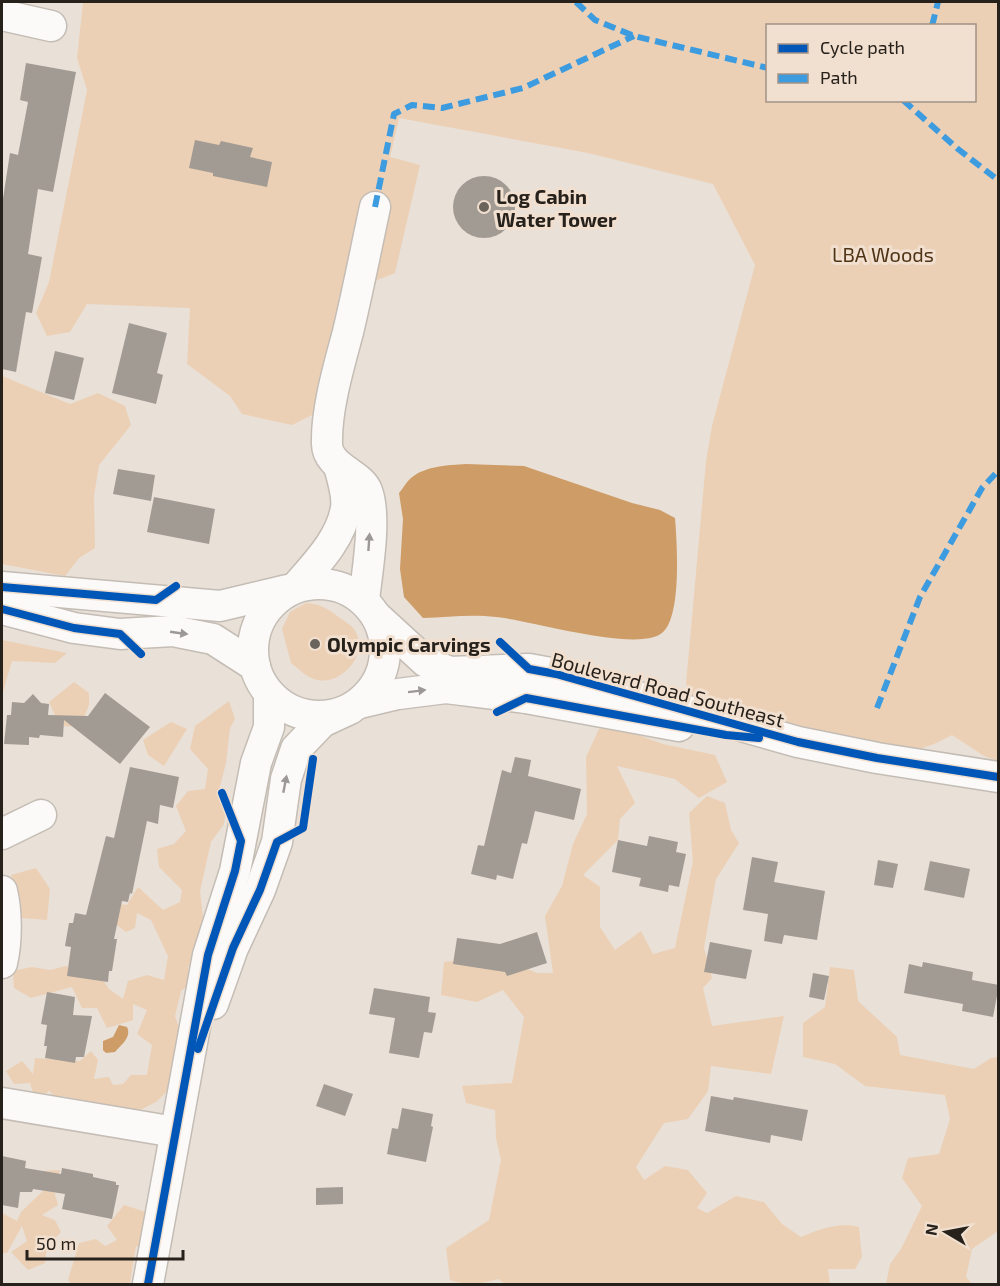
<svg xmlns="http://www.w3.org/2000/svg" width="1000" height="1286" font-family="'Exo 2',sans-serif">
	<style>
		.green { fill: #ecd0b5; fill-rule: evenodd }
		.water { fill: #ce9c67 }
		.building { fill: #a29b94 }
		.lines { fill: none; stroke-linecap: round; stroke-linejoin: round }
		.minor-casing { stroke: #c4bdb5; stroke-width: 33 }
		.minor { stroke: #fcfaf9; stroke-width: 30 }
		.quiet { stroke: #3d9bdf; stroke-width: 6; stroke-dasharray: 12 6; stroke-linecap: butt }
		.cycleway-casing { stroke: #f1dfcf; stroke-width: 11 }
		.cycleway { stroke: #0057b8; stroke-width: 8 }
		.oneway { fill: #9c9895 }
		.poi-dot { fill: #6b645d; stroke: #f1dfcf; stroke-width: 2 }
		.labels { text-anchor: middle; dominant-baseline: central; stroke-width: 6; stroke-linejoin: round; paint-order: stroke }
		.poi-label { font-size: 20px; font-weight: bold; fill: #27211b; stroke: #f1dfcf; text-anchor: start }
		.park-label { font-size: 20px; fill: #4f3315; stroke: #f1dfcf }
		.street-label { font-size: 20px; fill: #27211b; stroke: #f1dfcf }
	</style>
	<rect width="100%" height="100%" fill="#e9e0d7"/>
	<g class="green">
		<path d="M83,2H998V761L984,756L952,735C916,755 901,753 862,746L855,735L863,755L692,712L686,684L706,461L712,426L755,265L713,184L588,153L399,118L390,157L420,165L395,273L339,295L324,409L292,425L242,414L230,396L187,364L190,308L87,304L70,332L47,336L36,313L49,282L87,90L77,58ZM768,26H974V100H768Z"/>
		<polygon points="2,376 70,404 98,393 125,406 131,425 99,465 94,496 95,548 79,558 65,576 2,564"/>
		<path d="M306,603C321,604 328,609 340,618C344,621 351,625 354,629C371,654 340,688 314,679C306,677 298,668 291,663L282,629L290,612Z"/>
		<polygon points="2,640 67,653 55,663 12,661 3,692"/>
		<polygon points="74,682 89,693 89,705 80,727 60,726 49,702"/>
		<polygon points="229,701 235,719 230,728 226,763 219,790 227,798 224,824 211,842 200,891 206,944 188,967 190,984 181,991 175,1016 187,1052 175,1084 156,1102 142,1109 129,1111 63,1096 55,1100 50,1091 35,1098 30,1083 14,1084 6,1071 22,1061 33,1074 35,1058 80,1061 91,1051 98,1060 94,1079 109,1077 113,1085 123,1084 131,1075 147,1075 152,1045 137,1034 147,1010 133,1004 133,1020 107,1028 97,1008 82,1008 72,987 31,998 14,988 13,971 32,967 50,970 66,966 80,973 99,974 109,989 123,999 128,981 147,975 164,980 168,956 151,920 137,913 135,928 126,932 88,904 103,902 127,905 138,887 163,910 180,902 182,890 159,867 157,849 174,844 186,831 176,806 188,791 205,789 208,769 190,749 195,726"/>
		<polygon points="171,722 187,729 164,766 148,755 143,740"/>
		<path d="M611,725L663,744L715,755L727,782L699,798L675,779L617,766L635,803L620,819L618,840L583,875L600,887V927L615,950L641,931L653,954L675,948L693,861L689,813L707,796L725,803L731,830L739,843L716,879L704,948L712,978L703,988L712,1026L784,1016L771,1074L711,1066L708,1091L688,1119L664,1123L636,1167L644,1180L665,1166L688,1170L707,1193L697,1208L707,1213L736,1196L764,1202L782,1224L801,1237C820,1229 839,1222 859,1227L862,1257L855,1269H828L830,1284H505L498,1279C481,1284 468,1286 450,1280L446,1248L489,1220L501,1160L496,1138L495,1110L466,1103L462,1086L512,1083L524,1017L503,990L477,1002L441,995L444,962L495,955L537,973H553L545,916L562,886L573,844L587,814L586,757L599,729Z"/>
		<polygon points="36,868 50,889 47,920 21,918 20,896 11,875"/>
		<polygon points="830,967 854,970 858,1001 897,1037 900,1055 974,1069 991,1058 998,1057 998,1168 997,1177 998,1180 998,1231 972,1249 966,1277 972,1284 886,1284 890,1264 901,1249 922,1206 902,1178 908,1158 939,1154 950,1119 945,1095 865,1086 835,1064 803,1057 803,1023 825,1007"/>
		<polygon points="60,1170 54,1191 58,1205 42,1215 55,1220 61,1232 47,1247 45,1263 28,1270 11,1252 27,1241 22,1226 7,1253 2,1253 2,1213 17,1221 21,1212 43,1191 42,1171"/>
		<polygon points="124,1205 146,1212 154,1225 147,1250 136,1246 130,1282 131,1284 71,1284 68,1280 79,1243 96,1239 105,1246 117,1240 107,1226"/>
	</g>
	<g class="water">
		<path d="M466,464L524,466L632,503L660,510L675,518C677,542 682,618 662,633C637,653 531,620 496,617C473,614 447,617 423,618L404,597L400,569L403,519L399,493C403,489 406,482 411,478C425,466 448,465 466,464Z"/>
		<path d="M119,1025L127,1027C132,1037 121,1045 115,1052L106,1053L103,1050V1041L113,1037Z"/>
	</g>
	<g class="building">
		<polygon points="26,63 76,72 53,192 38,189 28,254 42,257 32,313 26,312 16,372 2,369 2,205 10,153 18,155 28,102 20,100"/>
		<polygon points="195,140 219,145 221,141 253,148 250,157 272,162 267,187 213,176 213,173 189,168"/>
		<circle cx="484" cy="207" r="31"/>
		<polygon points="129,323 167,333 157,373 163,375 156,404 112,393"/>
		<polygon points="55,351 84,358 74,400 45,393"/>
		<polygon points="118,469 155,475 151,501 113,494"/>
		<polygon points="154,497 215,509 209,544 147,532"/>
		<polygon points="105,693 150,727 120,764 64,720 63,737 40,735 39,738 29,737 29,745 4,744 7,715 11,715 12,702 24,703 33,694 41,703 49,704 48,715 88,716"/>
		<polygon points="515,757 531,760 528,776 581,789 574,820 535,811 527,844 522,843 513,879 497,875 496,880 471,874 478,845 484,846 502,770 511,773"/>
		<polygon points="130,767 179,777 173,808 160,805 158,824 147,821 132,894 130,893 128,902 122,901 114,939 117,939 112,971 109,971 108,982 67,976 71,947 65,946 69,923 73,923 75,913 86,915 106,836 114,838"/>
		<polygon points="649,836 678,842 676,852 686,854 679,887 669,885 668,892 639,886 641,878 612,872 618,840 647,846"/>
		<polygon points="752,857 778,862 774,882 825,891 817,940 784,935 782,944 764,941 768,914 743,910"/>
		<polygon points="878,860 898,864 893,888 874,885"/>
		<polygon points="930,861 970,869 964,898 924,890"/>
		<polygon points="537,932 547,963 507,976 505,972 453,964 457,938 500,944"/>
		<polygon points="710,942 752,950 746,979 704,972"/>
		<polygon points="923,962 973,972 972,980 999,985 993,1017 962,1011 963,1004 904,993 909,964 922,967"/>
		<polygon points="813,973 829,976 824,1000 809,997"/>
		<polygon points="374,988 430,997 428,1012 436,1013 432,1033 424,1032 419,1058 389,1053 395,1018 369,1014"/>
		<polygon points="47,992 75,997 73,1015 92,1016 84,1057 76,1057 75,1063 45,1058 47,1046 44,1046 47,1025 41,1024"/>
		<polygon points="324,1084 353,1094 345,1116 316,1106"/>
		<polygon points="711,1096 733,1100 734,1097 808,1110 802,1141 771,1135 770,1143 705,1131"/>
		<polygon points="402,1108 433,1114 431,1126 433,1127 426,1162 387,1154 392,1128 398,1129"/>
		<polygon points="2,1156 26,1161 25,1168 61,1174 62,1168 93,1174 93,1177 116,1182 116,1185 119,1185 112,1219 62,1209 65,1194 33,1189 32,1192 20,1192 18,1208 2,1205"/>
		<polygon points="343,1187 343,1204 316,1205 316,1188"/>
	</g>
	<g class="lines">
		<g class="minor-casing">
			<g id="minor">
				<polyline points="2,15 51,26"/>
				<circle cx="319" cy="650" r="66"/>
				<polyline points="2,587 220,606 287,590"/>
				<path d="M296,587C316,564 341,539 346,508C348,495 342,478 339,466"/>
				<path d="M364,600C367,572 377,517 367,491C361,474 327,467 327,444C326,409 339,366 348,332C358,290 366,249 375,207"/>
				<polyline points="2,609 74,628 120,634 173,631 213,639 255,666"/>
				<polyline points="378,618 426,662 450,672 529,669 556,674 798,742 877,758 998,777"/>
				<polyline points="360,703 398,694 446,688 526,698 679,726"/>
				<polyline points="2,834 41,815"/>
				<path d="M2,891C7,912 7,942 2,963"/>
				<polyline points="213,1004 233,948 260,890 277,842 286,779 296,749 322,722 350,709"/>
				<polyline points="2,1103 175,1132"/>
				<polyline points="148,1284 208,955 235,871 256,763 269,727 269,694"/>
			</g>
		</g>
		<use href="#minor" class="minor"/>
		<g class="quiet">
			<polyline points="576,2 595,20 634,36 768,68"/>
			<polyline points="932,26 938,2"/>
			<polyline points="903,100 958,149 998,180"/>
			<polyline points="375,207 394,114 412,105 442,108 523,88 634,36"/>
			<polyline points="877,708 920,597 982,488 998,471"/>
		</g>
		<g class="cycleway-casing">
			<g id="cycleway">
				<polyline points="2,587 156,600 176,586"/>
				<polyline points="2,609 74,628 120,634 141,654"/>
				<polyline points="500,642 529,669 556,674 798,742 877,758 998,777"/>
				<polyline points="497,712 526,698 726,735 759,738"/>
				<polyline points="198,1049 233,948 260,890 277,842 303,828 313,759"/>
				<polyline points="148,1284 208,955 235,871 241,841 222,793"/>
			</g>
		</g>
		<use href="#cycleway" class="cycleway"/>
	</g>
	<defs><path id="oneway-solid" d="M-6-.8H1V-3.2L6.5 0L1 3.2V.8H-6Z" transform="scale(1.5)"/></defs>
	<g class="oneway">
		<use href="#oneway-solid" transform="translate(369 542) rotate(-86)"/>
		<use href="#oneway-solid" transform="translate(179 633) rotate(8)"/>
		<use href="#oneway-solid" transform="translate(417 691) rotate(-7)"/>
		<use href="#oneway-solid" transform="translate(285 784) rotate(-79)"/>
	</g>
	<g class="poi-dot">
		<circle cx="484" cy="207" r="6"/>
		<circle cx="315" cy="644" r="6"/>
	</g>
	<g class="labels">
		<g class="poi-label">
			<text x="496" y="196">Log Cabin<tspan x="496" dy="23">Water Tower</tspan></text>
			<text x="327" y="644">Olympic Carvings</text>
		</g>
		<g class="park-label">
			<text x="883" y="254">LBA Woods</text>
		</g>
		<g class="street-label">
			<text transform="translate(668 689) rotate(15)">Boulevard Road Southeast</text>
		</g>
	</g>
	<rect width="1000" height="1286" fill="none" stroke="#27211b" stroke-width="6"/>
	<rect x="766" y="24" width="210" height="78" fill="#f1dfcf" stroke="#a09387" stroke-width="1.5"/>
	<rect x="778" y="44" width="30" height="9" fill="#0057b8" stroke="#a09387" stroke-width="1.5"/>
	<text x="820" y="54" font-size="18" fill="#27211b">Cycle path</text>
	<rect x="778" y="74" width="30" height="9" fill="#3d9bdf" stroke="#a09387" stroke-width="1.5"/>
	<text x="820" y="84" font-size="18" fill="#27211b">Path</text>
	<g transform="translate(946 1232) rotate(280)" stroke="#f1dfcf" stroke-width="4.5" paint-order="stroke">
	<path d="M0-4.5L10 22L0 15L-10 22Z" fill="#27211b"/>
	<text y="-9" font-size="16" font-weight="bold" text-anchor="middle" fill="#27211b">N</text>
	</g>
	<path d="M27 1250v9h156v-9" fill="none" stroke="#27211b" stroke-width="3"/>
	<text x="36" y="1250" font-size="18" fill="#27211b" stroke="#f1dfcf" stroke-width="4.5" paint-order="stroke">50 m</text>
</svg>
